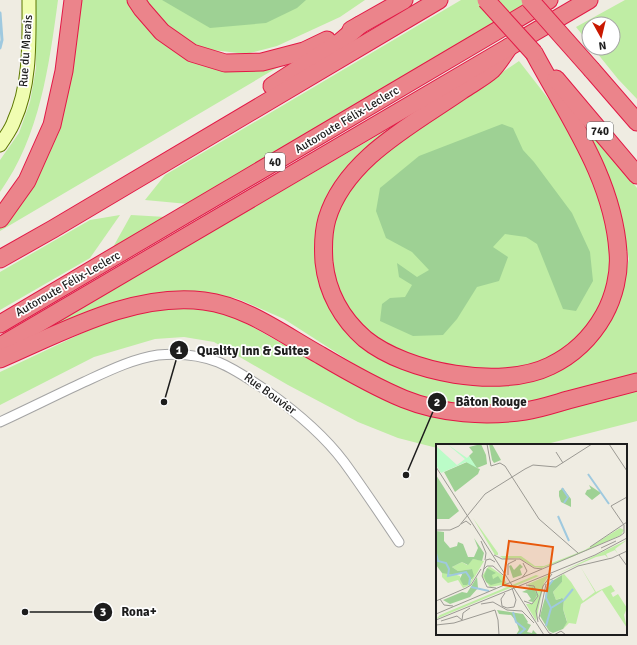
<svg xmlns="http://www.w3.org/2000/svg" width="637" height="645" font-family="Signika,sans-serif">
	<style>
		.grass { fill: #bfeda4 }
		.forest { fill: #9ed194 }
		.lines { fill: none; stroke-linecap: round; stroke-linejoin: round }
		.stream { stroke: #9fc9df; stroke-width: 3 }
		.street-casing { stroke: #a4a4a4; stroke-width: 11 }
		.secondary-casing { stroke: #5c7700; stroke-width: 15 }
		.highway-casing { stroke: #e21946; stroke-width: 19 }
		.street { stroke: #fff; stroke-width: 9 }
		.secondary { stroke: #f0fdb1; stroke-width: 13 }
		.highway { stroke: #eb848b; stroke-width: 17 }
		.highway-bridge-casing { stroke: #e21946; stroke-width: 19; stroke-linecap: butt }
		.highway-bridge { stroke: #eb848b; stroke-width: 17 }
		.labels { text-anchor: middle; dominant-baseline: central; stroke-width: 3.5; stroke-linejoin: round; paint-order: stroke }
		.shield { fill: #fff; stroke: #616161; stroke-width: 1 }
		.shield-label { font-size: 11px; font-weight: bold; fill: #1d1d1d }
		.street-label { font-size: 12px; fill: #1d1d1d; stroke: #fff }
		.inset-river { fill: none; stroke: #9fc9df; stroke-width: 2 }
		.inset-road { fill: none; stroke: #9b9993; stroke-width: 1 }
		.view { fill: #e8590c; fill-opacity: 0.15; stroke: #e8590c; stroke-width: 2 }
		.inset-edge { fill: none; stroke: #1d1d1d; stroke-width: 2 }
		.leader { fill: none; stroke: #1d1d1d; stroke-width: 1.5 }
		.callout-dot { fill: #1d1d1d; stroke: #fff; stroke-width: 1.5 }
		.mark-label { font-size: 12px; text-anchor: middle; font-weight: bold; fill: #fff }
		.callout-label { font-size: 13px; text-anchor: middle; font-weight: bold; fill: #1d1d1d; stroke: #fff; stroke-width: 3.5; stroke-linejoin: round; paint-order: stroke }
	</style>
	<rect width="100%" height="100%" fill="#efece2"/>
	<g class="grass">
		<path d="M35,0H58C49,66 40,136 0,192V160L19,133L30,102L36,68Z"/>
		<polygon points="82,0 130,0 172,47 280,66 0,231 0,227 62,113 72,73"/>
		<polygon points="143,0 365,0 340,17 277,46 246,54 213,50 191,45 167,31"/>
		<polygon points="461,0 535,0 188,204 145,200 165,175"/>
		<polygon points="625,0 637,0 637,99 618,79 593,48 613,48 613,24 589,24 589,43 576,27"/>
		<polygon points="519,61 554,106 591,172 601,201 613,261 603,305 572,348 529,368 464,370 421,360 395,349 363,328 343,305 333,281 329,230 343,198 383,153"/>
		<polygon points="585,125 637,188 637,376 509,408 452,404 403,392 365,371 284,319 243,301 235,298 199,293 21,342 387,130 389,133 328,199 333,311 407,369 549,374 616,307 629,259 617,203 591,145"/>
		<polygon points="120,215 90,258 0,310 0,272 90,220"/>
		<polygon points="131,215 166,217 112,249"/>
		<polygon points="183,308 203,309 235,317 325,368 385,400 461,420 637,389 637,421 543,445 437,445 437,448 398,438 358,422 288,385 214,342 184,337 155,339 94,357 0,405 0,372 108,321 149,311"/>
	</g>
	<g class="forest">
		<polygon points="162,0 306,0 297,8 266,23 210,28"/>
		<polygon points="502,124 513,128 523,150 534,162 572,213 590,252 593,281 576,311 563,309 537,244 526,237 505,234 493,247 508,257 499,281 477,287 457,319 443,335 413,336 380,321 382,304 390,298 405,297 412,285 399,277 397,263 417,277 429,270 412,252 386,238 376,211 380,188 419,156"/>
	</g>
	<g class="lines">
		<polyline class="stream" points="0,13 2,40 0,48"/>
		<g class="street-casing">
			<path id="street" d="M0,422C28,409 56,395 84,382C108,371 132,359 158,355C177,353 200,355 218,362C235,369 251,380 267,391C295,411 323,434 344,462C363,488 381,515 399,542"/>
		</g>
		<g class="secondary-casing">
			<path id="secondary" d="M0,145C5,137 11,130 14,121C31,84 29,40 29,0"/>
		</g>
		<g class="highway-casing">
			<g id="highway">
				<polyline points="136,0 142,9 162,32 192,53 225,63 262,62 304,51 327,40"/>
				<polyline points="351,30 404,0"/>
				<path d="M509,47C504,54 498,64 492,70C483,78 471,84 461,91C412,125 345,159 327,219C323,233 323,247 324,262C327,292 342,319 365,339C407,373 501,390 550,366C573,355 591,338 604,315C614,297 620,273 618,252C613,178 568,117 534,53"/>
				<polyline points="592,70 637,122"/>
				<polyline points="556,79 637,175"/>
				<polyline points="272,86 340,42 360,25"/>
				<polyline points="0,219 27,181 52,125 64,71 73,0"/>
				<polyline points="0,259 53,229 439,0"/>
				<polyline points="0,324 549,0"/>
				<polyline points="0,346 589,0"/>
				<path d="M0,359C63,332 134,292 204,301C246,306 284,335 320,355C347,371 375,387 404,399C441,414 486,417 525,411C539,409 554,404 568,400C591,394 614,388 637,382"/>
			</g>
		</g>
		<use href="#street" class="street"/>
		<use href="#secondary" class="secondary"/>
		<use href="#highway" class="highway"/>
		<g class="highway-bridge-casing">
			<g id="highway-bridge">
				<polyline points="486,0 534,53"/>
				<polyline points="530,0 592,70"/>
			</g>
		</g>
		<use href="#highway-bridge" class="highway-bridge"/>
	</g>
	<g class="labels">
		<g class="shield">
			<rect x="587" y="122" width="26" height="18" rx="3"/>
			<rect x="265" y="153" width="20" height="18" rx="3"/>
		</g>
		<g class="shield-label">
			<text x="600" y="131">740</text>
			<text x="275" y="162">40</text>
		</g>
		<g class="street-label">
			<text transform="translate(26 51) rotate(-86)">Rue du Marais</text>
			<text transform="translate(347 120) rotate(-31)">Autoroute Félix-Leclerc</text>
			<text transform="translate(68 284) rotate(-30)">Autoroute Félix-Leclerc</text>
			<text transform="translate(270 394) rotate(36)">Rue Bouvier</text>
		</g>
	</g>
	<g transform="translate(436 444)">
		<rect width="191" height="191" fill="#efece2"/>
		<path d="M37,74L62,109V111H59ZM184,84L188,86L185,91L136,113L106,124L98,123L83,114L68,115L64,112H85L99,122H108L149,106ZM191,96L179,105L182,110L179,106L170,110L172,114L169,111L160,113L121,130ZM37,115L48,117L34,141L27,144L22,136L12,139L6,133V129L11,128L24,132L27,141L36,136V125L22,127L16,123L26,118L31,121ZM53,122L66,131L71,140L54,143L46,132ZM144,122L160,148L175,141L179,147L175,149L177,153L182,150L191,164L188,171L191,184L166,146L145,160L140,180L133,179L127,185L131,177L127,165L128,157L125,154L120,156L117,148L126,138V131L128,130L135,138L147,157L159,148ZM100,131L103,132L0,175L4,171ZM113,131L108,139L100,177L90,160H97L92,140Z" fill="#bfeda4"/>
		<path d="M45,0L50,11L51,20L41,24L44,25L42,30L19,48L8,28L31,18L39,22L35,16L33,12L37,8L33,3ZM53,0H56L65,16L58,19L56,16ZM0,31L23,67L13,75H0ZM153,41L165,49L156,56L149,50L151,46L155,45ZM127,44L135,55V63L125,58L123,52V47ZM0,87L8,88V97L14,104L21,102L22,98L27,100L32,113H38L42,104L38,94L48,109L46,117L37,115L32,121L26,118L16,123L22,127L36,125L38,132L31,141H27L24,135L27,128L18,131L6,129L0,121ZM84,120L87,123L84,125L86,131L77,134L73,122L75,121L78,126ZM51,124L60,129L56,131L57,135L62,132L66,138L55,141L50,138L48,132ZM126,131V138L117,148L120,156L126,154L128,156L127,165L131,178L127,185L117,189L113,187L104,172L113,139ZM41,133L42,144L34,153L14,160L7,156L26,148L31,149ZM97,143L101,151L97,158L92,157L95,155L91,149L86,148ZM61,166L87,170L92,178L91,179L95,181L91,188L96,189L97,186L102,191H80L83,186L80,177L75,171L63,170Z" fill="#9ed194"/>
		<path d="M11,0L31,14L33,12L41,24L30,18L5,29L0,21V2L21,21L29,15Z" fill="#bbfcc8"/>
		<path class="inset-river" d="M152,30L173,60M126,44L132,53L128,59M122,72L133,97M0,109L2,117L10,119L13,125L12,132L30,128L34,134L33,141M35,143L53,147M115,164L128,156L137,145M77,168L80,178L89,185L82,191M110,182L115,164L110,154L111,144L117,136"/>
		<path class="inset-road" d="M51,0L55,22M173,0L191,27M120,8L127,19M55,22L64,19L69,22L103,75L142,109M0,23L108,191M25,80L30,77L35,81M188,81L175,62L191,53M0,86H14L23,82L49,50L89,25L97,21L120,23L156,0M45,97L50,109L49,116M154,103L191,78M165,104L180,97M58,111L66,115H84L98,124L106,125M183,111L191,122M59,118L54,115L50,116L46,132L51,143L60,144M47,126L51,122H57L67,131M72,131V120L80,116M86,134L91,127L87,119M114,136L142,122L176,114L191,107M110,140L103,174L113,189L118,191L125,187L130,191M30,144L35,141L45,125M69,149L65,155L66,162L71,164L78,163L80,156L76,144M4,155L8,161L17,162M0,157L30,144M88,157L96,160L102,152L98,142L90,141M45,160L57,158L71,166L86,167L98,179M0,170L184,92L188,89V81M0,176L159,111L191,94M26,176L27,169L34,164M5,177L21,172L26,176M102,178L100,167L107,142L116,130M0,181L18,179L59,166L62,176L63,191"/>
		<path class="view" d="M73,97L117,103L111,147L67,141Z"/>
		<rect width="191" height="191" class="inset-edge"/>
	</g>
	<path class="leader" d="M164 402L179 350M406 475L437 402M25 612L103 612"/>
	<g class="callout-dot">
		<circle cx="164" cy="402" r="4"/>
		<circle cx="406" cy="475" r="4"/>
		<circle cx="25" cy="612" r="4"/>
		<circle cx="179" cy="350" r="10"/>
		<circle cx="437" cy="402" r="10"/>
		<circle cx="103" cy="612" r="10"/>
	</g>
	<g class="mark-label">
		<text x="179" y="354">1</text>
		<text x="437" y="406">2</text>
		<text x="103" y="616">3</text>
	</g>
	<g class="callout-label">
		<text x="253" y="355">Quality Inn &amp; Suites</text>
		<text x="491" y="406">Bâton Rouge</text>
		<text x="139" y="616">Rona+</text>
	</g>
	<g transform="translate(601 36) rotate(172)"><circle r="19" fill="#ffffff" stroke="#a5a5a5"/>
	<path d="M0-3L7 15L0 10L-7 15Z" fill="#c91800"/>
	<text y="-6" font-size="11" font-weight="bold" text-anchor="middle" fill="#1d1d1d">N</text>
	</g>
</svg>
